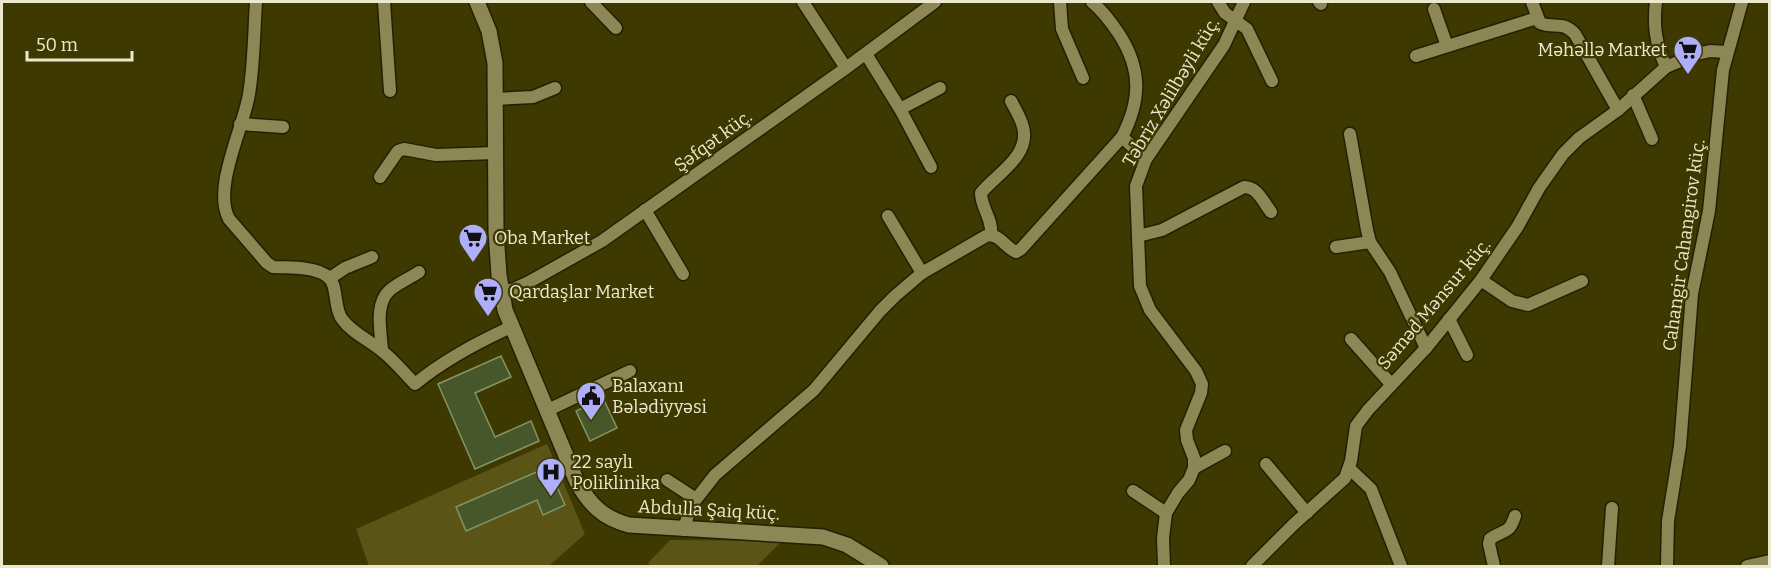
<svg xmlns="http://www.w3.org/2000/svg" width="1771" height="568" font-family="Bitter,serif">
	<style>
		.green { fill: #5a5417 }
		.building { fill: #485729; stroke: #849564; stroke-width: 1.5 }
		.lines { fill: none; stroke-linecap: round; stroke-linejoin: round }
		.street-casing { stroke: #222005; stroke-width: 15 }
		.secondary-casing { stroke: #222005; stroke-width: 18 }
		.street { stroke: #8c8754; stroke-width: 12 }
		.secondary { stroke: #8c8754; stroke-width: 15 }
		.labels { text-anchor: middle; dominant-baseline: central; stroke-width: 4.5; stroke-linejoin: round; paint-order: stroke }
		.poi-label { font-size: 18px; fill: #eae9ce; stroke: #3e3900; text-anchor: start }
		.street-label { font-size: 18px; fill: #eae9ce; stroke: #3e3900 }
	</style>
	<rect width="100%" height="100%" fill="#3e3900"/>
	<g class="green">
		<polygon points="547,444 585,534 549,566 369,566 356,529"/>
		<polygon points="670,540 782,541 757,566 651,566 648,563"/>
	</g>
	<g class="building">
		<polygon points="501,356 511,377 475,393 495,437 531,421 539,441 475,469 438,384"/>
		<polygon points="603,398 617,428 590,441 576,411"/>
		<polygon points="548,467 565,505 543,515 537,500 466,531 456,507"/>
	</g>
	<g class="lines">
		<g class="street-casing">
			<g id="street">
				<path d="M256,2C254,32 254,64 249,94C244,127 212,188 229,219L267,263L273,267C289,268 313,266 327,276C339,285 333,307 342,319C352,333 369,340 382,351C394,360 404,373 415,384C444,360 476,343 511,327"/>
				<polyline points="384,2 390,91"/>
				<polyline points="591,2 616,28"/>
				<polyline points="803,2 846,68"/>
				<polyline points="1060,2 1062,29 1083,78"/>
				<polyline points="1218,2 1225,13 1247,29 1272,81"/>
				<polyline points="1319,2 1321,4"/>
				<path d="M1532,2L1540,23C1554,29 1562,20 1575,34L1618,110"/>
				<path d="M1656,2C1653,27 1656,44 1666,67"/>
				<polyline points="1434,9 1447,46"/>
				<polyline points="866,54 900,109 931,167"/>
				<polyline points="1416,56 1537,18"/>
				<polyline points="1633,95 1652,139"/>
				<polyline points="495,99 533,97 555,88"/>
				<polyline points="900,109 940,88"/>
				<polyline points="240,124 283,127"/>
				<polyline points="1350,134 1367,230 1370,242 1390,272 1426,348"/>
				<polyline points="1122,137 1146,159"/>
				<polyline points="380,177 398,151 404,149 436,155 496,153"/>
				<polyline points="645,210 683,274"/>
				<polyline points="888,216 922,273"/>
				<path d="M991,235C993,219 981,208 981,193C995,175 1031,156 1023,127C1021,118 1015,109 1011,101"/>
				<path d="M1138,236L1162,230L1244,187C1258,187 1263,202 1271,212"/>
				<polyline points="1336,247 1370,242"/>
				<polyline points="330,278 345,268 372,257"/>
				<polyline points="1481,280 1512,301 1528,305 1582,281"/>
				<polyline points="501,292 514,289 529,282 602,241 846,68 935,2"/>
				<polyline points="1449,319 1467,355"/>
				<polyline points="1351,339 1391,384"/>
				<path d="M382,350C381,332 374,304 390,290C398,283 410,278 419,272"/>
				<polyline points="546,411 630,371"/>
				<polyline points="1266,464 1307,513"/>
				<polyline points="1194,468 1225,451"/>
				<polyline points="1350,469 1371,489 1401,566"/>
				<polyline points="667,480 696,499"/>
				<polyline points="1133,491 1166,513"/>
				<path d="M684,530L690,507L715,475L814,390L880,311L895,296L922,273L986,236C1000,233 1004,247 1016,252L1021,249L1122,137C1141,100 1142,70 1119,34C1111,22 1103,11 1092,2"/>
				<polyline points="1164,566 1163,538 1166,513 1178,493 1189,480 1194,468 1194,458 1187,440 1186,430 1201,393 1202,384 1196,371 1150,310 1140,286 1136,186 1146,159 1224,45 1244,2"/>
				<polyline points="1252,566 1294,524 1345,478 1351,461 1356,426 1368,410 1426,348 1481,280 1518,226 1539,188 1563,154 1579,138 1618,110 1666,67 1697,54 1710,51 1727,52"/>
				<path d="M1494,566L1489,544L1490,539C1504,529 1509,535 1515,516"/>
				<polyline points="1608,566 1612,508"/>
				<polyline points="1667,566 1668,521 1680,446 1692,294 1709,211 1723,70 1742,2"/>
				<polyline points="1747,566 1770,561"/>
			</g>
		</g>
		<g class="secondary-casing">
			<path id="secondary" d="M477,2L489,31L495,63L496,232L499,275L505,310L577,482C590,505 603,518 629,525L823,537L847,545L881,566"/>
		</g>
		<use href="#street" class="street"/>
		<use href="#secondary" class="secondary"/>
	</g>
	<defs>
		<g id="supermarket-pin" transform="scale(1.5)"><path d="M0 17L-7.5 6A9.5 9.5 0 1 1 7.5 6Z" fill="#afaefa" stroke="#3e3900"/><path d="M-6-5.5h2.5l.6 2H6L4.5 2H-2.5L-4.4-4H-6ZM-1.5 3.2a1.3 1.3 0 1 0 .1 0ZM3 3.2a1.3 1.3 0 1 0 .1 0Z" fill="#111"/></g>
		<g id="civic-pin" transform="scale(1.5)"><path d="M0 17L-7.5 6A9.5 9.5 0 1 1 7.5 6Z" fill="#afaefa" stroke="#3e3900"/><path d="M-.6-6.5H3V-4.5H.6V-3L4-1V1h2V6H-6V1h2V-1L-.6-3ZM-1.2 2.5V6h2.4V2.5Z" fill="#111"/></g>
		<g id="hospital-pin" transform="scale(1.5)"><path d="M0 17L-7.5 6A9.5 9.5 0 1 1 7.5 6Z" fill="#afaefa" stroke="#3e3900"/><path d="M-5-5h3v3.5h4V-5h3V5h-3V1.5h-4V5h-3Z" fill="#111"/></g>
	</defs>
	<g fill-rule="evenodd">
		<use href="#supermarket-pin" x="1688" y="50"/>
		<use href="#supermarket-pin" x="473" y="238"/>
		<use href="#supermarket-pin" x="488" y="292"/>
		<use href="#civic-pin" x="591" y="396"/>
		<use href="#hospital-pin" x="551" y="472"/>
	</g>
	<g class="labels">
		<g class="poi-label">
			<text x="1667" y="50" text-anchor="end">Məhəllə Market</text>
			<text x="494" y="238">Oba Market</text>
			<text x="509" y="292">Qardaşlar Market</text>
			<text x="612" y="386">Balaxanı<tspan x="612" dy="21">Bələdiyyəsi</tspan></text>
			<text x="572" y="462">22 saylı<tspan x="572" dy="21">Poliklinika</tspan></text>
		</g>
		<g class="street-label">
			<text transform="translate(1171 92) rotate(-59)">Təbriz Xəlilbəyli küç.</text>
			<text transform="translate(713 141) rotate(-36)">Şəfqət küç.</text>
			<text transform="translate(1684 245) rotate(-82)">Cahangir Cahangirov küç.</text>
			<text transform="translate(1434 304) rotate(-50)">Səməd Mənsur küç.</text>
			<text transform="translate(709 510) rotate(3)">Abdulla Şaiq küç.</text>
		</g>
	</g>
	<rect width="1771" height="568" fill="none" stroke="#eae9ce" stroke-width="6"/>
	<path d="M27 51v9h105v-9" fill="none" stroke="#eae9ce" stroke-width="3"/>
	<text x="36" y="51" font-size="18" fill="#eae9ce" stroke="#3e3900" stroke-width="4.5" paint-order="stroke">50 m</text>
</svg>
